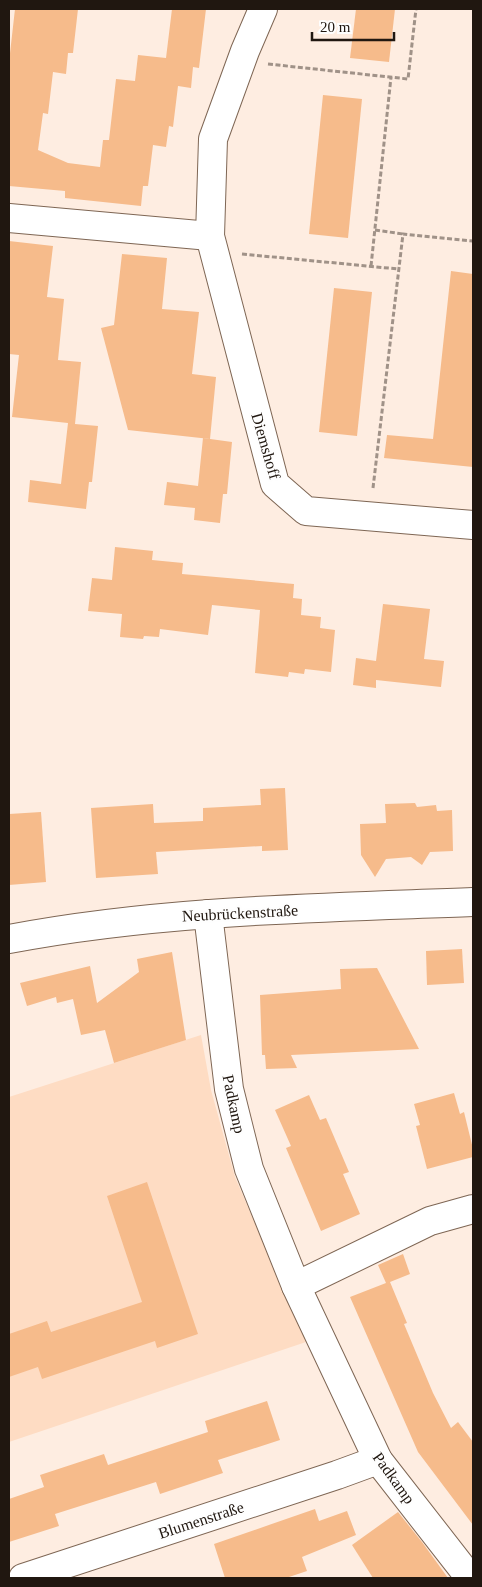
<svg xmlns="http://www.w3.org/2000/svg" width="482" height="1587" font-family="'Times New Roman',serif">
	<style>
		.built { fill: #fedcc3 }
		.building { fill: #f6bb8b }
		.lines { fill: none; stroke-linecap: round; stroke-linejoin: round }
		.minor-casing { stroke: #7e6654; stroke-width: 30 }
		.path { stroke: #a09288; stroke-width: 3; stroke-dasharray: 5 2.5; stroke-linecap: butt }
		.minor { stroke: #fff; stroke-width: 28 }
		.labels { text-anchor: middle; dominant-baseline: central; stroke-width: 5; stroke-linejoin: round; paint-order: stroke }
		.street-label { font-size: 16px; fill: #201710; stroke: #fefefe }
	</style>
	<rect width="100%" height="100%" fill="#feede1"/>
	<polygon class="built" points="201,1035 211,1090 235,1177 306,1342 9,1442 9,1097"/>
	<g class="building">
		<polygon points="15,9 78,9 73,53 68,53 66,74 53,72 48,114 43,113 38,150 68,163 100,167 103,140 109,140 116,79 135,81 138,55 166,58 172,9 206,9 199,68 193,67 191,88 178,86 173,127 169,126 166,147 153,145 148,186 143,186 141,206 65,198 65,191 9,186 9,62"/>
		<polygon points="356,9 395,9 389,62 350,58"/>
		<polygon points="323,95 362,99 348,238 309,234"/>
		<polygon points="9,241 53,246 47,297 64,299 58,360 81,362 75,424 98,426 92,482 89,482 86,509 28,502 30,480 61,484 68,423 12,417 19,355 9,354"/>
		<polygon points="122,254 167,258 162,309 199,312 192,374 216,377 210,439 128,430 101,328 114,325"/>
		<polygon points="451,271 473,274 473,467 384,458 387,435 433,439"/>
		<polygon points="334,288 372,292 357,436 319,432"/>
		<polygon points="203,438 232,442 227,494 223,494 220,523 194,520 195,508 164,505 167,482 198,486"/>
		<polygon points="115,547 153,551 152,560 183,563 182,574 294,584 293,598 302,599 301,615 321,617 320,628 335,630 331,672 305,669 304,674 289,672 288,677 255,673 260,610 212,605 208,635 160,629 159,637 144,636 143,639 120,637 122,614 88,611 92,578 112,580"/>
		<polygon points="383,604 430,609 424,659 444,661 441,687 376,680 376,688 353,685 356,658 376,661"/>
		<polygon points="285,788 288,850 262,851 262,846 156,852 158,874 96,878 91,808 153,804 154,823 203,821 203,808 261,805 260,789"/>
		<polygon points="415,803 417,807 436,805 437,811 452,810 453,851 430,852 422,865 411,857 386,859 375,877 361,855 360,824 386,823 385,804"/>
		<polygon points="41,812 46,882 9,885 9,814"/>
		<polygon points="462,949 464,983 427,985 426,951"/>
		<polygon points="172,952 186,1040 114,1063 105,1030 81,1035 73,999 57,1003 56,997 27,1006 20,983 90,966 97,1003 139,972 137,959"/>
		<polygon points="377,968 419,1049 291,1055 297,1068 266,1069 265,1055 262,1055 260,995 341,989 340,969"/>
		<polygon points="454,1093 460,1114 464,1112 473,1149 473,1157 427,1169 416,1126 420,1125 414,1104"/>
		<polygon points="309,1095 320,1120 326,1118 349,1172 343,1174 360,1214 321,1231 286,1148 291,1146 275,1110"/>
		<polygon points="147,1182 198,1334 157,1348 155,1341 42,1379 38,1367 9,1377 9,1334 47,1321 51,1332 142,1302 107,1196"/>
		<polygon points="403,1254 410,1274 390,1282 407,1323 404,1324 433,1393 451,1428 458,1422 473,1442 473,1525 418,1452 350,1297 386,1283 378,1265"/>
		<polygon points="267,1401 280,1440 218,1460 223,1473 160,1494 156,1482 55,1514 59,1526 9,1542 9,1499 44,1487 40,1475 104,1454 108,1465 208,1432 205,1421"/>
		<polygon points="315,1509 319,1521 347,1511 356,1535 302,1557 307,1571 286,1578 225,1578 214,1544"/>
		<polygon points="398,1512 422,1542 448,1578 373,1578 352,1545"/>
	</g>
	<g class="lines">
		<g class="minor-casing">
			<g id="minor">
				<polyline points="263,9 245,51 213,139 210,236 275,484 306,511 473,525"/>
				<polyline points="9,218 210,236"/>
				<polyline points="208,914 229,1089 249,1169 296,1286 378,1460 470,1578"/>
				<path d="M9,939C161,910 318,908 473,902"/>
				<polyline points="296,1286 430,1221 473,1209"/>
				<polyline points="23,1578 337,1475 378,1460"/>
			</g>
		</g>
		<g class="path">
			<polyline points="268,64 408,79 416,9"/>
			<polyline points="375,230 403,234"/>
			<polyline points="242,254 398,269"/>
			<polyline points="371,266 391,77"/>
			<polyline points="373,488 403,234 473,241"/>
		</g>
		<use href="#minor" class="minor"/>
	</g>
	<g class="labels">
		<g class="street-label">
			<text transform="translate(266 446) rotate(74)">Diemshoff</text>
			<text transform="translate(240 913) rotate(-3)">Neubrückenstraße</text>
			<text transform="translate(234 1104) rotate(78)">Padkamp</text>
			<text transform="translate(394 1478) rotate(54)">Padkamp</text>
			<text transform="translate(201 1520) rotate(-18)">Blumenstraße</text>
		</g>
	</g>
	<rect width="482" height="1587" fill="none" stroke="#201710" stroke-width="20"/>
	<path d="M312 32v8h82v-8" fill="none" stroke="#201710" stroke-width="2.5"/>
	<text x="320" y="32" font-size="15" fill="#201710" stroke="#fefefe" stroke-width="4" paint-order="stroke">20 m</text>
</svg>
